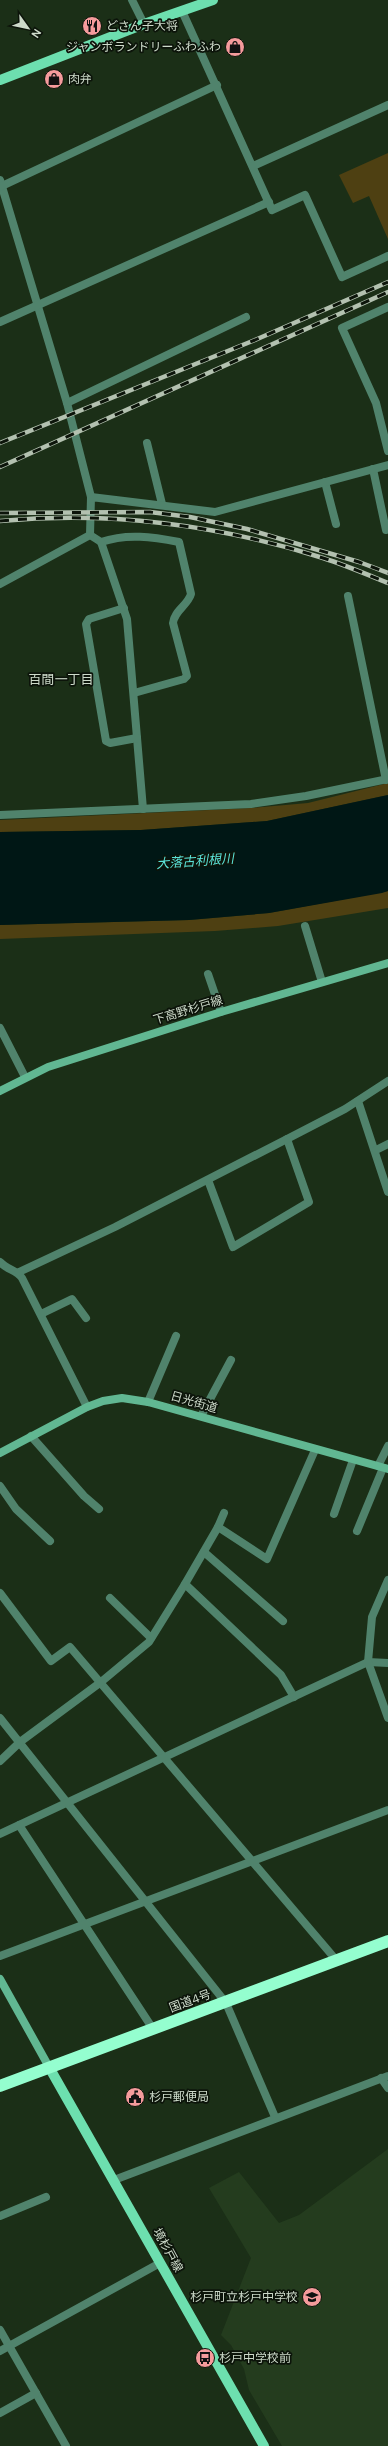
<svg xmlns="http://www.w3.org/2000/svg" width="388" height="2446" font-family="'DM Sans','Noto Sans JP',sans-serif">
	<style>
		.built { fill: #243c1e }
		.green { fill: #4e4012 }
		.water { fill: #001715 }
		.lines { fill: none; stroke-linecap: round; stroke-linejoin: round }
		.street { stroke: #50836c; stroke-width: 8 }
		.secondary { stroke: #61b792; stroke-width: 8 }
		.primary { stroke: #6ddfaf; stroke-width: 10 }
		.highway { stroke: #94fecf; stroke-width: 12 }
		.rail-casing { stroke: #b3c1b0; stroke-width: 4.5 }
		.rail { stroke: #0c140a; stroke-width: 3; stroke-dasharray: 9; stroke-linecap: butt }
		.labels { text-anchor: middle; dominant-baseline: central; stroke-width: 3.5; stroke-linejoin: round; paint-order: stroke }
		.poi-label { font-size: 12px; fill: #cddaca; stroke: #0c140a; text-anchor: start }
		.street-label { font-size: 12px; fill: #cddaca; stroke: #0c140a }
		.neighbourhood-label { font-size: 13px; fill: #cddaca; stroke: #0c140a }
		.water-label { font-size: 13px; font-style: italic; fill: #5be3d8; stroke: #0c140a }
	</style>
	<rect width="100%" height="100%" fill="#1b2f17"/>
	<polygon class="built" points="388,2149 388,2446 282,2446 249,2390 244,2369 231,2345 221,2335 251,2258 209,2188 239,2172 279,2223 299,2215"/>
	<g class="green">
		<polygon points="388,153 388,239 369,196 353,203 339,175"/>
		<polygon points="388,783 388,795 267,821 141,830 0,832 0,820 251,808 308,803"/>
		<polygon points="388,891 388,908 278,926 215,931 0,939 0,925 189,920 269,913"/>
	</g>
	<polygon class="water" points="388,795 388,891 382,893 269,913 189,920 0,925 0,832 141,830 267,821"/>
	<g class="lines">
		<g class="street">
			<polyline points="132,0 144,24"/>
			<polyline points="182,11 272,210 305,195 342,277 388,256"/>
			<polyline points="253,166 388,105"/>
			<polyline points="0,180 67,403 91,497"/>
			<polyline points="0,187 217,85"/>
			<polyline points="388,307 342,328 376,403 388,451"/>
			<polyline points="0,322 269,202"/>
			<polyline points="67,403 246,317"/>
			<polyline points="147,443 162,504"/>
			<polyline points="373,469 386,530"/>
			<polyline points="325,482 336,524"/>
			<path d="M90,535L101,542C127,533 153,537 179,542L191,594C188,605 174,611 173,623L187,676L184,679L134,693"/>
			<polyline points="101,542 127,619 143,809"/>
			<polyline points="0,584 90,535 91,497 215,512 388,465"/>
			<polyline points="348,596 386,780"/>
			<polyline points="124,608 89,619 86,624 106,741 110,743 137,738"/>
			<polyline points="0,815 251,804 306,796 388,779"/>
			<polyline points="305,926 322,982"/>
			<polyline points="208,974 221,1012"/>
			<polyline points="0,1028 25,1077"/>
			<polyline points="358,1101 388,1192"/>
			<polyline points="376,1150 388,1144"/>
			<polyline points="208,1180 233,1247 309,1202 287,1139"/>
			<path d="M0,1262C7,1270 17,1270 22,1278L87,1407"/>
			<polyline points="19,1272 115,1227 287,1139 345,1109 388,1081"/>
			<polyline points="41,1314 72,1299 86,1318"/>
			<polyline points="148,1402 176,1336"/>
			<polyline points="201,1416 231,1360"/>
			<polyline points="31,1436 84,1496 99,1509"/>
			<polyline points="378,1466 388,1446"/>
			<polyline points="0,1486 16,1509 50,1541"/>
			<polyline points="334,1514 353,1460"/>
			<polyline points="218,1527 267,1559 315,1450"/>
			<polyline points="357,1531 383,1468"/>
			<polyline points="204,1552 283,1621"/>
			<polyline points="388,1580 372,1617 368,1662 388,1663"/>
			<polyline points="185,1584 281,1675 294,1697"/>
			<polyline points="0,1593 51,1661 70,1647 337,1961"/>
			<polyline points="110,1598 151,1638"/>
			<polyline points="0,1718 226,2003 275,2117"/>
			<polyline points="0,1761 20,1742 101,1682 149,1642 185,1584 218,1527 224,1513"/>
			<polyline points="19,1825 153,2029"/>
			<polyline points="0,1834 368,1662 388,1718"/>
			<polyline points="0,1956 388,1810"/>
			<polyline points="381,2078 388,2088"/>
			<polyline points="114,2180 388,2076"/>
			<polyline points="0,2216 46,2197"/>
			<polyline points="0,2330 66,2446"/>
			<polyline points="0,2351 160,2263"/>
			<polyline points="0,2413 36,2393"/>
		</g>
		<g class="secondary">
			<polyline points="0,1091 48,1067 221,1012 388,963"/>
			<polyline points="0,1453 87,1407 103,1401 122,1398 148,1402 388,1469"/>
			<polyline points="0,1979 49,2067"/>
		</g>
		<g class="primary">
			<polyline points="0,80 144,24 213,0"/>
			<polyline points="49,2067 264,2446"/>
		</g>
		<polyline class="highway" points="0,2086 388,1941"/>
		<g class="rail-casing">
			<g id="rail">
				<polyline points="0,443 255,340 388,282"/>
				<polyline points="0,467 388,292"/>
				<polyline points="0,513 150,512 190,517 247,529 359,562 388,573"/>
				<path d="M0,521C109,511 219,525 323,558C345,565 366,574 388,583"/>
			</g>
		</g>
		<use href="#rail" class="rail"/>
	</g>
	<defs>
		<g id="restaurant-disc" transform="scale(1)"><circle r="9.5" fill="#f59b9c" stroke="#0c140a"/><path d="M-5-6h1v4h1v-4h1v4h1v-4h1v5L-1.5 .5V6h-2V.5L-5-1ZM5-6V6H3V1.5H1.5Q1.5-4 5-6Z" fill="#111"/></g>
		<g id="shop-disc" transform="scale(1)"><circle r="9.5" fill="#f59b9c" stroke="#0c140a"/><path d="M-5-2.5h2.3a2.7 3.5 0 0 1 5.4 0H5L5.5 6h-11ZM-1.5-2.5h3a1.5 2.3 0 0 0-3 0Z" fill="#111"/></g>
		<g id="civic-disc" transform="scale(1)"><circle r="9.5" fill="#f59b9c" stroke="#0c140a"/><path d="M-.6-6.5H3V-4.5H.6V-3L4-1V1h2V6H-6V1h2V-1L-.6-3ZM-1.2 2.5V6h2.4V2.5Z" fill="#111"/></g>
		<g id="school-disc" transform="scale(1)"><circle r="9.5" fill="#f59b9c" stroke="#0c140a"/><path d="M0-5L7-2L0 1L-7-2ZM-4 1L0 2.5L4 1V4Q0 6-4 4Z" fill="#111"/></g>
		<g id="bus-disc" transform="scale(1)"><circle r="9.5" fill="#f59b9c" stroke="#0c140a"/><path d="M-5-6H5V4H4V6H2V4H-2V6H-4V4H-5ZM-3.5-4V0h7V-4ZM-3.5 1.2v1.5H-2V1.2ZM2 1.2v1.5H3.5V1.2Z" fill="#111"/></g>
	</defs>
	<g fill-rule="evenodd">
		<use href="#restaurant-disc" x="92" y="26"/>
		<use href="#shop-disc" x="235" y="47"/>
		<use href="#shop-disc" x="54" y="79"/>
		<use href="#civic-disc" x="135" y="2097"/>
		<use href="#school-disc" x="312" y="2297"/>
		<use href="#bus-disc" x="205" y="2358"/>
	</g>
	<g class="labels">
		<g class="poi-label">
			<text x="106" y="26">どさん子大将</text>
			<text x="221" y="47" text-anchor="end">ジャンボランドリーふわふわ</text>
			<text x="68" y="79">肉弁</text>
			<text x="149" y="2097">杉戸郵便局</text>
			<text x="298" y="2297" text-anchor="end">杉戸町立杉戸中学校</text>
			<text x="219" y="2358">杉戸中学校前</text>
		</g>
		<g class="street-label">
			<text transform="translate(188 1010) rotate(-17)">下高野杉戸線</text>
			<text transform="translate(194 1402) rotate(16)">日光街道</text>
			<text transform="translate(190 2001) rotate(-20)">国道4号</text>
			<text transform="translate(168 2250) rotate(61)">境杉戸線</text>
		</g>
		<g class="neighbourhood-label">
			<text x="61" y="679">百間一丁目</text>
		</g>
		<g class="water-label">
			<text transform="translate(195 861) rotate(-4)">大落古利根川</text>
		</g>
	</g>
	<g transform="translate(28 28) rotate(123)" stroke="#0c140a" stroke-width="3" paint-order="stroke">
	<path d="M0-3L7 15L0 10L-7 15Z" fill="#cddaca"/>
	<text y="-6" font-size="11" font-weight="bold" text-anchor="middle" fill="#cddaca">N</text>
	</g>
</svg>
